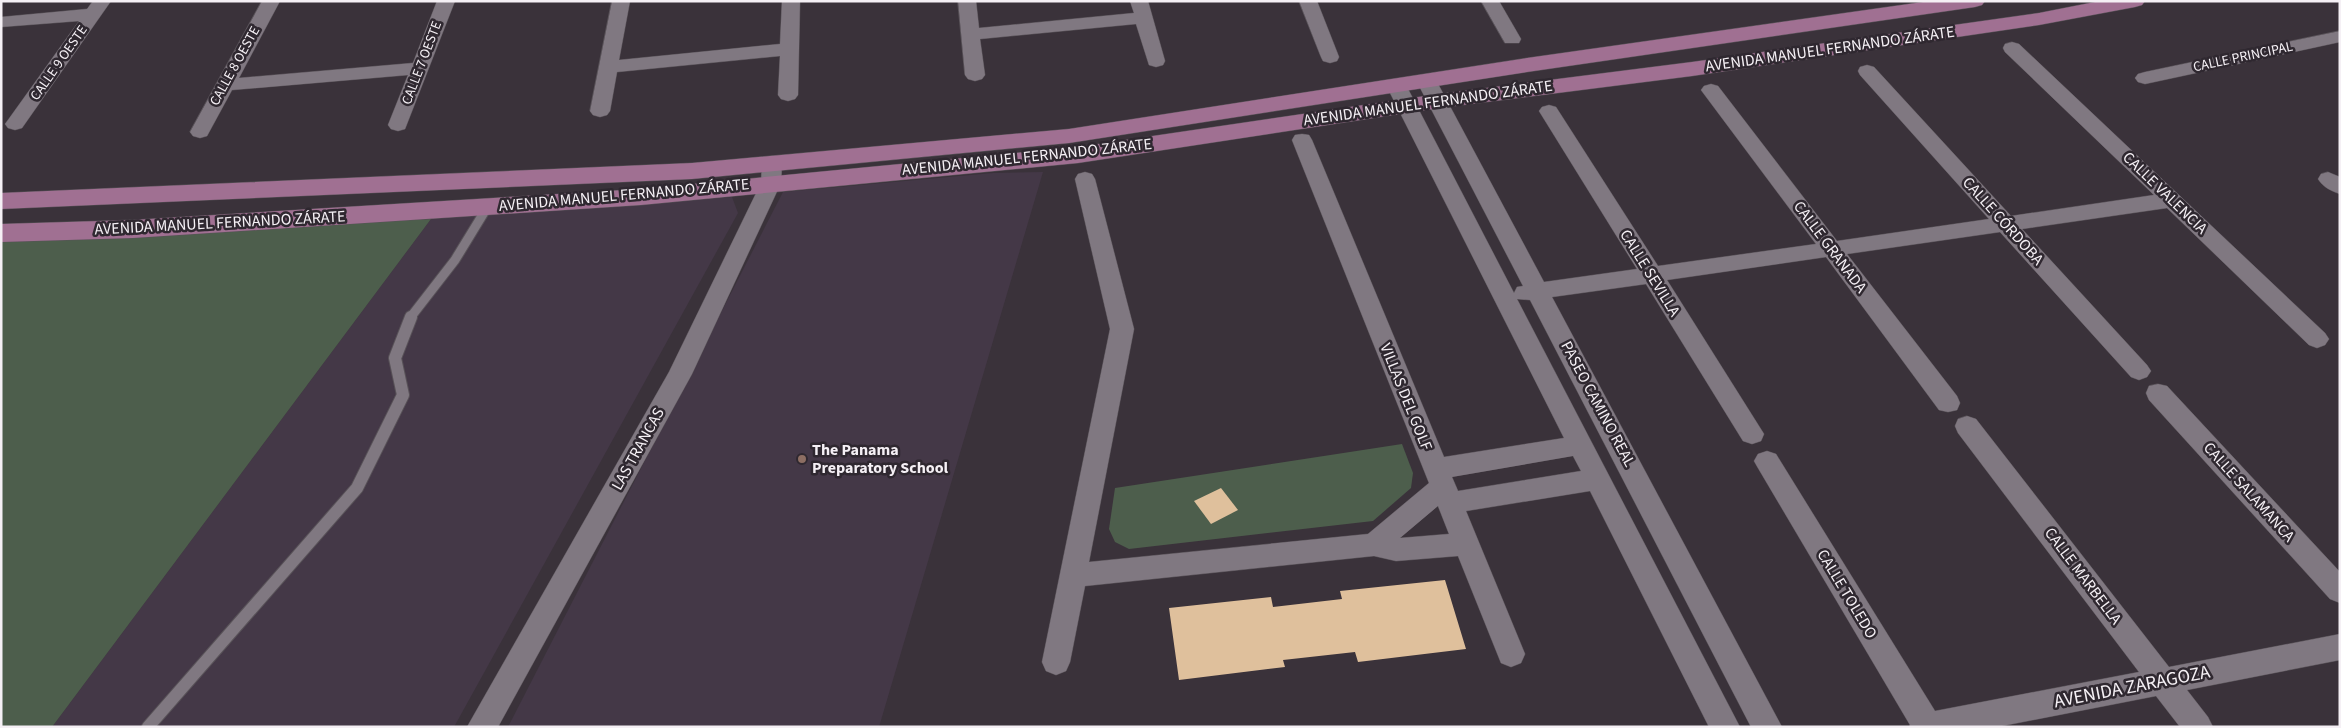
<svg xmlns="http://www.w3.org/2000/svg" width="2341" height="728" font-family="'Source Sans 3',sans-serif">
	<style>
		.education { fill: #443847 }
		.green { fill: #4d5e4c }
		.building { fill: #dfc09c }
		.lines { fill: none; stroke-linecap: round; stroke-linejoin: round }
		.service-far1-casing { stroke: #585258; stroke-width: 11 }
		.service-casing { stroke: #585258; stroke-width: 14 }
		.minor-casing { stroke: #585258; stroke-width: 1 }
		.primary-casing { stroke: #585258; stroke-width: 1 }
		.service-far1 { stroke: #807881; stroke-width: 9 }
		.service { stroke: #807881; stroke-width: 12 }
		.minor { fill: #807881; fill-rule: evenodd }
		.primary { fill: #a07092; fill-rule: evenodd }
		.education-dot { fill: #8d6e63; stroke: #2f2830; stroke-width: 2 }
		.labels { text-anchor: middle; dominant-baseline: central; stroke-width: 5; stroke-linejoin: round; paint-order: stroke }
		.far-street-label { font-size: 14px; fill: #f5f0f5; stroke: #2f2830 }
		.street-label { font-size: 16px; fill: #f5f0f5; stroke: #2f2830 }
		.poi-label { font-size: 16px; font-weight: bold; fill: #f5f0f5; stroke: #2f2830; text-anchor: start }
		.near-street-label { font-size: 19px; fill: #f5f0f5; stroke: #2f2830 }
	</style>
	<rect width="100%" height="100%" fill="#3a323a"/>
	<g class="education">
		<polygon points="1043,172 879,727 508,727 783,192 993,173"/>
		<polygon points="732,197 738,213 454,727 52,727 431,219"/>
	</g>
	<g class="green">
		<polygon points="431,219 52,727 1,727 1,233"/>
		<polygon points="1402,444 1413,473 1411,488 1373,521 1129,549 1115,542 1109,529 1115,488"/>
	</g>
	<g class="building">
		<polygon points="1221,488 1238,510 1211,524 1194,501"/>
		<polygon points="1445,580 1466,649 1358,662 1355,652 1283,660 1285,667 1179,680 1169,608 1271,597 1273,607 1342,599 1340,591"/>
	</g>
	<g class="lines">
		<g class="service-far1-casing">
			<polyline id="service-far1" points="410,318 455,260 488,206"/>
		</g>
		<g class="service-casing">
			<polyline id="service" points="148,727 357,488 403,395 395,358 411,317"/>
		</g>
		<g class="minor-casing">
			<g id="minor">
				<polygon points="93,1 111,1 22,128 15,130 8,128 5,124 8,120 79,21 1,27 1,17 87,9"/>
				<polygon points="262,1 280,1 239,78 413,63 437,1 455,1 405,129 398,131 391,129 388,125 408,75 232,90 207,136 200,138 193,136 190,132"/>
				<polygon points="612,1 630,1 619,60 780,44 782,1 800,1 798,95 795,99 788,101 781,99 778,95 780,56 617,72 610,111 607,115 600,117 593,115 590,111"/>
				<polygon points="958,1 976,1 979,28 1134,13 1130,1 1148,1 1165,61 1163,65 1156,67 1149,65 1136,24 980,39 985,75 982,79 975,81 968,79 965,75"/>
				<polygon points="1299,1 1317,1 1339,57 1337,61 1330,63 1323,61 1321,57"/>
				<polygon points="1481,1 1499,1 1521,39 1519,43 1505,43"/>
				<polygon points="2340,31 2340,42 2145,84 2138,82 2135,78 2138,74 2145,72"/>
				<path d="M2012,42L2019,44L2325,333L2329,339L2325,345L2317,348L2309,345L2167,208L2022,229L2147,365L2151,371L2147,377L2139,380L2131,377L2000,232L1847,254L1957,396L1960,403L1957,410L1948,412L1939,410L1826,257L1667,280L1764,434L1761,441L1752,444L1743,441L1646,284L1552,297L1782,727H1751L1530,300L1517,299L1740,727H1709L1590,491L1466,511L1525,654L1521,663L1511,667L1501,663L1458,556L1396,561L1374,556L1085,586L1070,662L1066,671L1056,675L1046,671L1042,662L1110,329L1075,179L1078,174L1085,172L1092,174L1095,179L1134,329L1089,562L1368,534L1429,483L1292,140L1295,135L1302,134L1309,135L1312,140L1444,457L1564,438L1387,87L1390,83L1397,81L1404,83L1407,87L1514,293L1517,287L1523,286L1417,82L1420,78L1427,76L1434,78L1437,82L1544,282L1637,269L1539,111L1542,107L1549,105L1556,107L1658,266L1816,244L1701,90L1704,86L1711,84L1718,86L1837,241L1989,219L1860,75L1858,71L1860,67L1867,65L1874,67L2011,216L2154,195L2005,52L2003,48L2005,44ZM1573,456L1581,471L1458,491L1452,477ZM1438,506L1449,534L1400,538Z"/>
				<polygon points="772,156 779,158 782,163 781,183 692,374 498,727 467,727 669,372 761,183 762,163 765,158"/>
				<path d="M2328,172L2340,177V194C2331,191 2323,187 2318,179L2321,174Z"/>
				<polygon points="2158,384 2167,386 2340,572 2340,603 2330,599 2149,400 2146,393 2149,386"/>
				<polygon points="1967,416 1976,419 2169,667 2340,634 2340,660 2187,690 2208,717 2213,727 2180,727 2156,696 1997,727 1909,727 1910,725 1758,468 1754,461 1758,454 1767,451 1776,454 1935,711 2139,672 1958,433 1955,426 1958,419"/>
			</g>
		</g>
		<g class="primary-casing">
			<g id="primary">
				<polygon points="1930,1 1985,1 1982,5 1975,7 1527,72 1069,143 692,179 1,209 1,193 692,163 1069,129 1527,58"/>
				<polygon points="2100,1 2145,1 2142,5 2135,7 2039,25 1692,76 1439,108 1078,163 641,205 133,238 1,242 1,224 133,220 641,189 1078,147 1439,94 1692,62 2039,13"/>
			</g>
		</g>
		<use href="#service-far1" class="service-far1"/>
		<use href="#service" class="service"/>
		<use href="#minor" class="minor"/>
		<use href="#primary" class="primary"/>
	</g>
	<circle class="education-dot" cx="802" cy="459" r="5"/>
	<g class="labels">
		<g class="far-street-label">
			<text transform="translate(2243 57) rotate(-12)">CALLE PRINCIPAL</text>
			<text transform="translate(59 63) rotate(-55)">CALLE 9 OESTE</text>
			<text transform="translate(422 63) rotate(-69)">CALLE 7 OESTE</text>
			<text transform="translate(235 66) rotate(-61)">CALLE 8 OESTE</text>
		</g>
		<g class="street-label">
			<text transform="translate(1830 49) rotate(-8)">AVENIDA MANUEL FERNANDO ZÁRATE</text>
			<text transform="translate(1428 103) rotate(-8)">AVENIDA MANUEL FERNANDO ZÁRATE</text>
			<text transform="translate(1027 157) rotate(-6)">AVENIDA MANUEL FERNANDO ZÁRATE</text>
			<text transform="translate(2165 193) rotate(44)">CALLE VALENCIA</text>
			<text transform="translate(624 195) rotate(-5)">AVENIDA MANUEL FERNANDO ZÁRATE</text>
			<text transform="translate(2003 221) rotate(48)">CALLE CÓRDOBA</text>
			<text transform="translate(220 223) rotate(-3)">AVENIDA MANUEL FERNANDO ZÁRATE</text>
			<text transform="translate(1830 247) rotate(53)">CALLE GRANADA</text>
			<text transform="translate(1650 273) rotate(58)">CALLE SEVILLA</text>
			<text transform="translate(1406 397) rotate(68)">VILLAS DEL GOLF</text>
			<text transform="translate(1598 404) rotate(62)">PASEO CAMINO REAL</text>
			<text transform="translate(638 449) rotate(-61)">LAS TRANCAS</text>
			<text transform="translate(2249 492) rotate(48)">CALLE SALAMANCA</text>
			<text transform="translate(2083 576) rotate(53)">CALLE MARBELLA</text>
			<text transform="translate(1847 594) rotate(59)">CALLE TOLEDO</text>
		</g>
		<g class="poi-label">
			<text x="812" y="450">The Panama<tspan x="812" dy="18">Preparatory School</tspan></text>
		</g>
		<g class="near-street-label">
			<text transform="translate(2132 687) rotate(-11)">AVENIDA ZARAGOZA</text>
		</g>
	</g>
	<rect width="2341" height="728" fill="none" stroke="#f5f0f5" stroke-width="5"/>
</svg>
